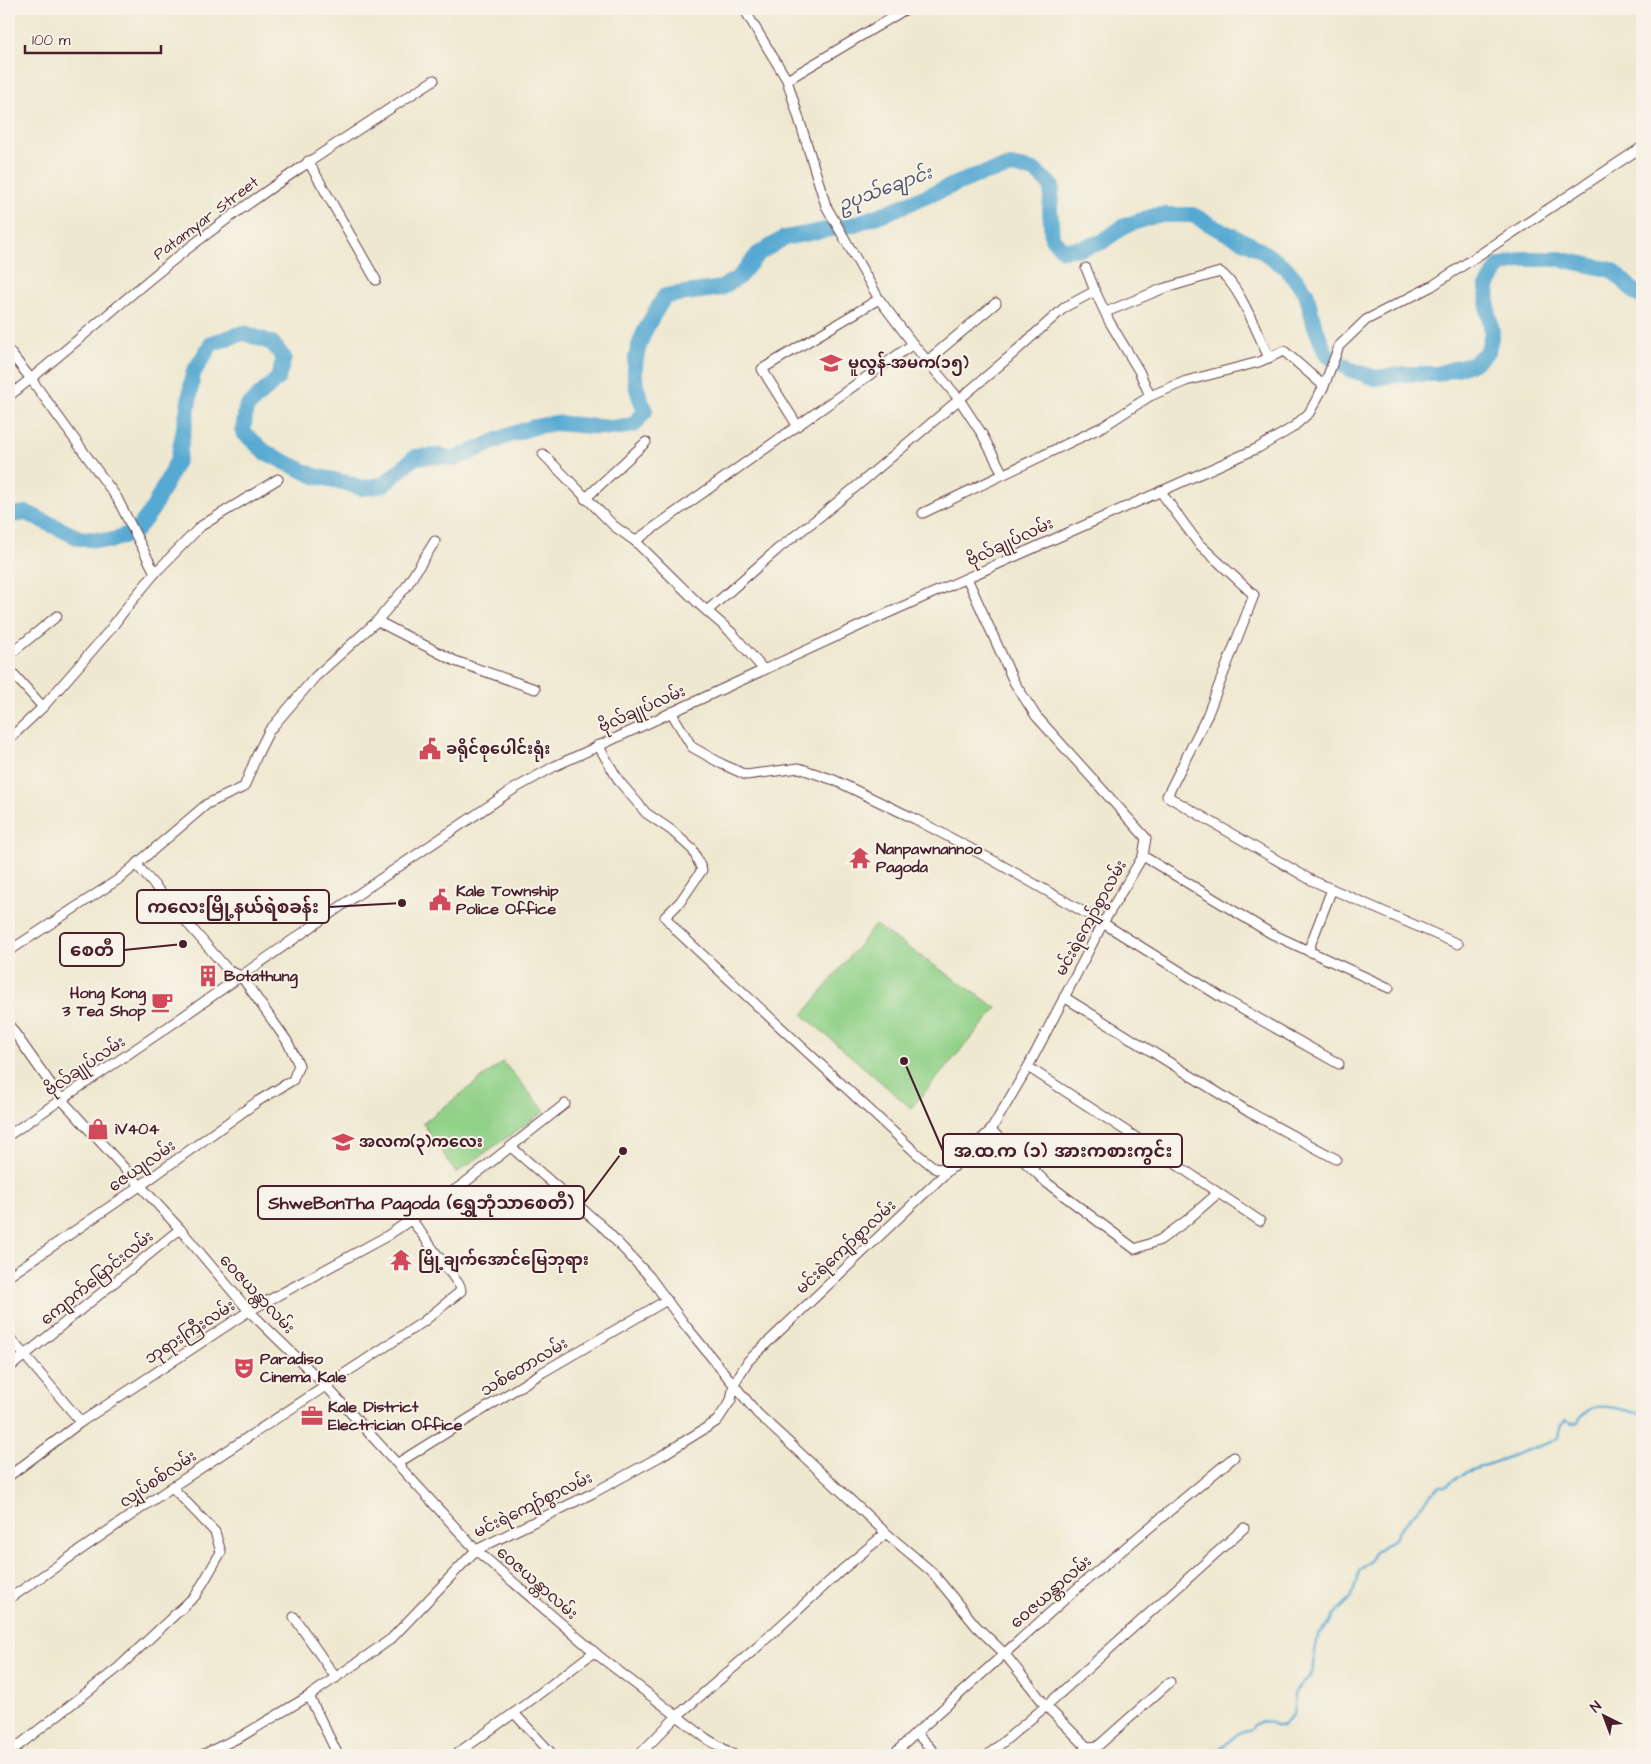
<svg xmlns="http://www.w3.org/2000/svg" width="1651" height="1764" font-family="'Architects Daughter','Noto Sans Myanmar',sans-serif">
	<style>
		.green { fill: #91d188; stroke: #6e785a }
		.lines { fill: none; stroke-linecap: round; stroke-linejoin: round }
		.stream { stroke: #57a9d2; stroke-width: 2.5 }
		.river { stroke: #57a9d2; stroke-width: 16 }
		.minor-casing { stroke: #633d44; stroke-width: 11 }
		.minor { stroke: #fff; stroke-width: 9 }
		.labels { text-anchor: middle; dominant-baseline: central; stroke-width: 4; stroke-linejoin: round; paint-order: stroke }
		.street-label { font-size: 16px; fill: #4a1f2b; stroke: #f7f3e8 }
		.poi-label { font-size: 16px; font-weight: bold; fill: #4a1f2b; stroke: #f7f3e8; text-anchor: start }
		.water-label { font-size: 18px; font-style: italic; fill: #4f566e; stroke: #f7f3e8 }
		.leader { fill: none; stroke: #4a1f2b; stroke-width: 2 }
		.callout-dot { fill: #4a1f2b; stroke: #f7f3e8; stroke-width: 2 }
		.callout { fill: #f7f3e8; stroke: #4a1f2b; stroke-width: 2 }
		.callout-label { font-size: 18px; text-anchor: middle; font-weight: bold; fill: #4a1f2b }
	</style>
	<rect width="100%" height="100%" fill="#f7f3e8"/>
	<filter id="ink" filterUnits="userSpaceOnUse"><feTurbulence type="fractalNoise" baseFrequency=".02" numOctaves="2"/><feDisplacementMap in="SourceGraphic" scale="10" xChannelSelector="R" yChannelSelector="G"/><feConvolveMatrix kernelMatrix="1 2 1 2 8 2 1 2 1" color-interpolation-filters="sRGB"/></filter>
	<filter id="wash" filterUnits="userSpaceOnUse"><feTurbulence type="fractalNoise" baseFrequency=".0096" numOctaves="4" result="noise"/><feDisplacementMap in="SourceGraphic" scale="20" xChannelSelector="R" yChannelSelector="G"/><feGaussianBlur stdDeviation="1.12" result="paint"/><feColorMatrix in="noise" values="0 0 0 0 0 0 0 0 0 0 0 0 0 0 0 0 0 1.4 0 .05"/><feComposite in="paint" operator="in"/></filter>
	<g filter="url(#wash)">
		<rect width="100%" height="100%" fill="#efe8d0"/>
		<g class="green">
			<polygon points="875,925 997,1008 911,1108 803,1015"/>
			<polygon points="503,1062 545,1111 456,1173 423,1123"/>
		</g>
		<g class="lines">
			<path class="stream" d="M1212,1755L1239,1733L1251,1729L1255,1724L1262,1721L1269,1722L1275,1726H1282L1293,1715L1295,1695L1298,1689L1309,1678L1312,1671L1318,1635L1330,1623L1333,1616L1352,1597L1359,1571L1370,1561L1374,1553L1395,1538L1398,1531L1439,1486H1446L1464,1473L1551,1442L1558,1438L1561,1424L1566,1420L1572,1423L1578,1422C1591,1396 1620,1410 1642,1414"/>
			<path class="river" d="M9,515L27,513L79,538L110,541L136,531L152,510L178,459L189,402L193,373L212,343L244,333L272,343L284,358L278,378L246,408L243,432L265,452L291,465L315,476L343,482L362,488L383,485L415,457L440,456L455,459L507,436L534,427L555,423L611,428L634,425L645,411C642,403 638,394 636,385C630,351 648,323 665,296L721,288L739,277L758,254L784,238L852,225L888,212L978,175L1011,166L1035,171L1052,186L1050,209L1052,238L1063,250L1082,248L1102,242L1124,226L1157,215H1193L1218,229L1256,247L1285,267L1306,292L1314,324L1326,354L1349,369L1375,378L1407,374H1437L1474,363L1488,351L1492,332L1488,310L1487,286L1499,266L1524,259H1560L1612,270L1638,295L1642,296"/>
		</g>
	</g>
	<g filter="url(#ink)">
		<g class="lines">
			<g class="minor-casing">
				<g id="minor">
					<polyline points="744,9 787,80"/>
					<polyline points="906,9 787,80 826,206 879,299 913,344 959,399 982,434 1003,474"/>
					<polyline points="308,161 376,280"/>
					<polyline points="1086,268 1095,291 1109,321 1139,371 1150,396"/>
					<path d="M1106,312L1162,289L1220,272C1240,286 1258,335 1269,358"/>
					<polyline points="9,351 31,379 117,498 155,573"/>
					<polyline points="927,361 996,303"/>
					<path d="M9,396C71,348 128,295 190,247C268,187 351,134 434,80"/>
					<polyline points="797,425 762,369 879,299"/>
					<polyline points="543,454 614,526 635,541 700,605 732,633 764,670"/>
					<polyline points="1160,491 1199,544 1254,595 1207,716 1167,796 1311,880 1458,944"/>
					<polyline points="585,499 646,442"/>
					<polyline points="923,513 1104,426 1150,396 1186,381 1259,362 1284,351 1324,386"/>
					<polyline points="635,541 913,344"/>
					<polyline points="707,611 779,548 818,518 863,481 1008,358 1065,307 1095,291"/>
					<polyline points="377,621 455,661 535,689"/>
					<polyline points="9,655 57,616"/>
					<polyline points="9,669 43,707"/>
					<polyline points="671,712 692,747 722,764 746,775 799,768 834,780 915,819 996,862 1103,923 1224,999 1339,1064"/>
					<polyline points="9,739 43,707 109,631 130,603 155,573 201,526 278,479"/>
					<polyline points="598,745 619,781 646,813 671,830 693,850 702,870 680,902 665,917 678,932 916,1153 936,1169 954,1167"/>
					<polyline points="1143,856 1272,934 1389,988"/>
					<polyline points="9,951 119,879 207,804 244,787 257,755 269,731 315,677 377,621 406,587 435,541"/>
					<polyline points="1308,951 1332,889"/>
					<polyline points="1064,997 1249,1112 1336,1159"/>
					<polyline points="9,1025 62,1100 180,1229 249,1311 326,1386 476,1550 599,1656 707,1739 734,1755"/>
					<polyline points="1028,1067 1146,1144 1260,1221"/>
					<polyline points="991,1130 1047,1183 1135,1249 1160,1240 1186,1221 1218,1193"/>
					<polyline points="9,1135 165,1029 370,886 514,789 555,766 868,622 1258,448 1292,428 1309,413 1324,386 1339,346 1366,320 1432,286 1642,147"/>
					<polyline points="511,1147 604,1228 649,1276 685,1325 757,1413 886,1533 932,1572 976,1626 1004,1653 1046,1706 1087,1747 1098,1746 1170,1682"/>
					<polyline points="9,1276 140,1186 258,1101 293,1080 299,1065 287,1041 241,976 228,970 136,864"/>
					<polyline points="9,1337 81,1422"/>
					<polyline points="9,1368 180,1229"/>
					<polyline points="398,1463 543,1372 667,1300"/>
					<polyline points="9,1476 81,1422 249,1311 387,1236 462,1185 565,1104"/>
					<polyline points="9,1599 172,1487 423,1322 461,1291 460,1286 411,1219"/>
					<polyline points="294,1617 336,1678"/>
					<polyline points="309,1696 338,1755"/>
					<polyline points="514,1713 553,1755"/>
					<polyline points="916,1733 937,1755"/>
					<polyline points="9,1753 118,1668 196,1595 221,1552 215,1532 172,1487"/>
					<polyline points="202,1755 242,1736 309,1696 391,1639 476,1550 593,1493 661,1456 717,1421 731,1400 734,1384 748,1361 991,1130 1028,1067 1103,923 1143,856 1146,838 1036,716 1014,682 967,578"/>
					<polyline points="455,1755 514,1713 594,1652"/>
					<polyline points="639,1755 677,1716 755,1649 842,1570 886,1533"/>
					<polyline points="893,1755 916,1733 1083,1583 1234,1457"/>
					<polyline points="988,1755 1046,1706 1244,1528"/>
					<polyline points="1078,1755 1087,1747"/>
				</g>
			</g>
			<use href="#minor" class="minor"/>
		</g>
	</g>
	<defs>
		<g id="school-bare" transform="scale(1.725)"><path d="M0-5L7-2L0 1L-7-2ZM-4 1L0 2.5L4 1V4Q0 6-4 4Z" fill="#d1495b" stroke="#f7f3e8" stroke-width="2.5" paint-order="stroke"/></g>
		<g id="civic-bare" transform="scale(1.725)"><path d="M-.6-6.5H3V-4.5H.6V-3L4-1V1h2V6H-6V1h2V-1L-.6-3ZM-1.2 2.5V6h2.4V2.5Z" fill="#d1495b" stroke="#f7f3e8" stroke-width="2.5" paint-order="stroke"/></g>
		<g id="temple-bare" transform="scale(1.725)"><path d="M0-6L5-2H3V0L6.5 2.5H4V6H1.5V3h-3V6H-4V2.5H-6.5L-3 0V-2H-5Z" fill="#d1495b" stroke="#f7f3e8" stroke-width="2.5" paint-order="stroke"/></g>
		<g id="building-bare" transform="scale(1.725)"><path d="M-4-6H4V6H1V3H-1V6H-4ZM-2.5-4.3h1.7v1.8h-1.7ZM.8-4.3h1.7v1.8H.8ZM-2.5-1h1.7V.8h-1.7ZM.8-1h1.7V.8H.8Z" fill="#d1495b" stroke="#f7f3e8" stroke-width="2.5" paint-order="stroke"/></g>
		<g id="cafe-bare" transform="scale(1.725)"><path d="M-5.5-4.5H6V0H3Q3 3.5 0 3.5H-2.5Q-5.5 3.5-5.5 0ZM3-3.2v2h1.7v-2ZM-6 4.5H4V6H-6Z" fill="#d1495b" stroke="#f7f3e8" stroke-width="2.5" paint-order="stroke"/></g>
		<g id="shop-bare" transform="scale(1.725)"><path d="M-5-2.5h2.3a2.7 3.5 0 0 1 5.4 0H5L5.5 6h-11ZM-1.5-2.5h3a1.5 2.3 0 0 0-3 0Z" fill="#d1495b" stroke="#f7f3e8" stroke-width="2.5" paint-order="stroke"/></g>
		<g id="theatre-bare" transform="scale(1.725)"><path d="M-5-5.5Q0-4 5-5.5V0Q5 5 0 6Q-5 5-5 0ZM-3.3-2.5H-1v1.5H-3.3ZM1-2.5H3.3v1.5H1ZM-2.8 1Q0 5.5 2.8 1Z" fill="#d1495b" stroke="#f7f3e8" stroke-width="2.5" paint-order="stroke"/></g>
		<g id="office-bare" transform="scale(1.725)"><path d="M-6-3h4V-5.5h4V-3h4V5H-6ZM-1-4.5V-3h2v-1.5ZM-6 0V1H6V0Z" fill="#d1495b" stroke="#f7f3e8" stroke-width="2.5" paint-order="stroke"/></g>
	</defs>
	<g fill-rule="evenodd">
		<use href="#school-bare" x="831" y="363"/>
		<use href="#civic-bare" x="430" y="749"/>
		<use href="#temple-bare" x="860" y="858"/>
		<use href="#civic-bare" x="440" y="900"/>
		<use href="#building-bare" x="208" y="976"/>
		<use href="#cafe-bare" x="162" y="1002"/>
		<use href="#shop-bare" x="98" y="1129"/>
		<use href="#school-bare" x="343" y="1142"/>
		<use href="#temple-bare" x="401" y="1260"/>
		<use href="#theatre-bare" x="244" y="1368"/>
		<use href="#office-bare" x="312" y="1416"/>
	</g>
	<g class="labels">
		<g class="street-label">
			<text transform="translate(206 218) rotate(-37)">Patamyar Street</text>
			<text transform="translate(1010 542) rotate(-25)">ဗိုလ်ချုပ်လမ်း</text>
			<text transform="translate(642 709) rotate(-24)">ဗိုလ်ချုပ်လမ်း</text>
			<text transform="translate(1091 918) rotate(-61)">မင်းရဲကျော်စွာလမ်း</text>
			<text transform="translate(85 1066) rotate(-34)">ဗိုလ်ချုပ်လမ်း</text>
			<text transform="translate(142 1166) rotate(-35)">ဇေယျလမ်း</text>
			<text transform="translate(846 1247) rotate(-43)">မင်းရဲကျော်စွာလမ်း</text>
			<text transform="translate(97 1278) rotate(-39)">ကျောက်မြောင်းလမ်း</text>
			<text transform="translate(257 1294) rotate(47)">ဝေဇယန္တာလမ်း</text>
			<text transform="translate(190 1332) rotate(-33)">ဘုရားကြီးလမ်း</text>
			<text transform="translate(524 1367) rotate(-31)">သစ်တောလမ်း</text>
			<text transform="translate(158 1479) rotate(-34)">လျှပ်စစ်လမ်း</text>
			<text transform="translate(533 1505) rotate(-26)">မင်းရဲကျော်စွာလမ်း</text>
			<text transform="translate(537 1583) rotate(41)">ဝေဇယန္တာလမ်း</text>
			<text transform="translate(1051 1592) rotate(-41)">ဝေဇယန္တာလမ်း</text>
		</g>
		<g class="poi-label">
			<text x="848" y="363">မူလွန်-အမက(၁၅)</text>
			<text x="446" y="749">ခရိုင်စုပေါင်းရုံး</text>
			<text x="876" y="849">Nanpawnannoo<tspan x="876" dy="18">Pagoda</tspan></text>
			<text x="456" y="891">Kale Township<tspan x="456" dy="18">Police Office</tspan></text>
			<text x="224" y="976">Botathung</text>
			<text x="146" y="993" text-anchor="end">Hong Kong<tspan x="146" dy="18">3 Tea Shop</tspan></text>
			<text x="115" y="1129">iV404</text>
			<text x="359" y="1142">အလက(၃)ကလေး</text>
			<text x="418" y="1260">မြို့ချက်အောင်မြေဘုရား</text>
			<text x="260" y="1359">Paradiso<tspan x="260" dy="18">Cinema Kale</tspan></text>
			<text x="328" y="1407">Kale District<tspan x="328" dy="18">Electrician Office</tspan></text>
		</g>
		<g class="water-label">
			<text transform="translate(885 189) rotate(-20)">ဥပုသ်ချောင်း</text>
		</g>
	</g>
	<path class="leader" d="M402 903L329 907M183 944L124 950M904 1061L943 1151M623 1151L584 1203"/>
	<g class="callout-dot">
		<circle cx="402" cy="903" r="5"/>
		<circle cx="183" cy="944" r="5"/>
		<circle cx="904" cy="1061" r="5"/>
		<circle cx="623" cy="1151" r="5"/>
	</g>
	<g class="callout">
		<rect x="137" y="890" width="192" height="33" rx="5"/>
		<rect x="60" y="933" width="64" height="33" rx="5"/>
		<rect x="943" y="1134" width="239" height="33" rx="5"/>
		<rect x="258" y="1186" width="326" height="33" rx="5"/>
	</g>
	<g class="callout-label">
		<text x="233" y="913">ကလေးမြို့နယ်ရဲစခန်း</text>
		<text x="92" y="956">စေတီ</text>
		<text x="1063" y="1157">အ.ထ.က (၁) အားကစားကွင်း</text>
		<text x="421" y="1209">ShweBonTha Pagoda (ရွှေဘုံသာစေတီ)</text>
	</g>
	<rect width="1651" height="1764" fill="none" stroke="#f7f3e8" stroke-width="30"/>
	<g transform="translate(1604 1716) rotate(318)" stroke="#f7f3e8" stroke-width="4" paint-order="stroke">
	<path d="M0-4L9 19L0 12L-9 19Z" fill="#4a1f2b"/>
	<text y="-8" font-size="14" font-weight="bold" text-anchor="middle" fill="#4a1f2b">N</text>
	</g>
	<path d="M25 45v8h136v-8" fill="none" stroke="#4a1f2b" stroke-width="2.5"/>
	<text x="32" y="45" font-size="15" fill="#4a1f2b" stroke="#f7f3e8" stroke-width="4" paint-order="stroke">100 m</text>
</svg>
